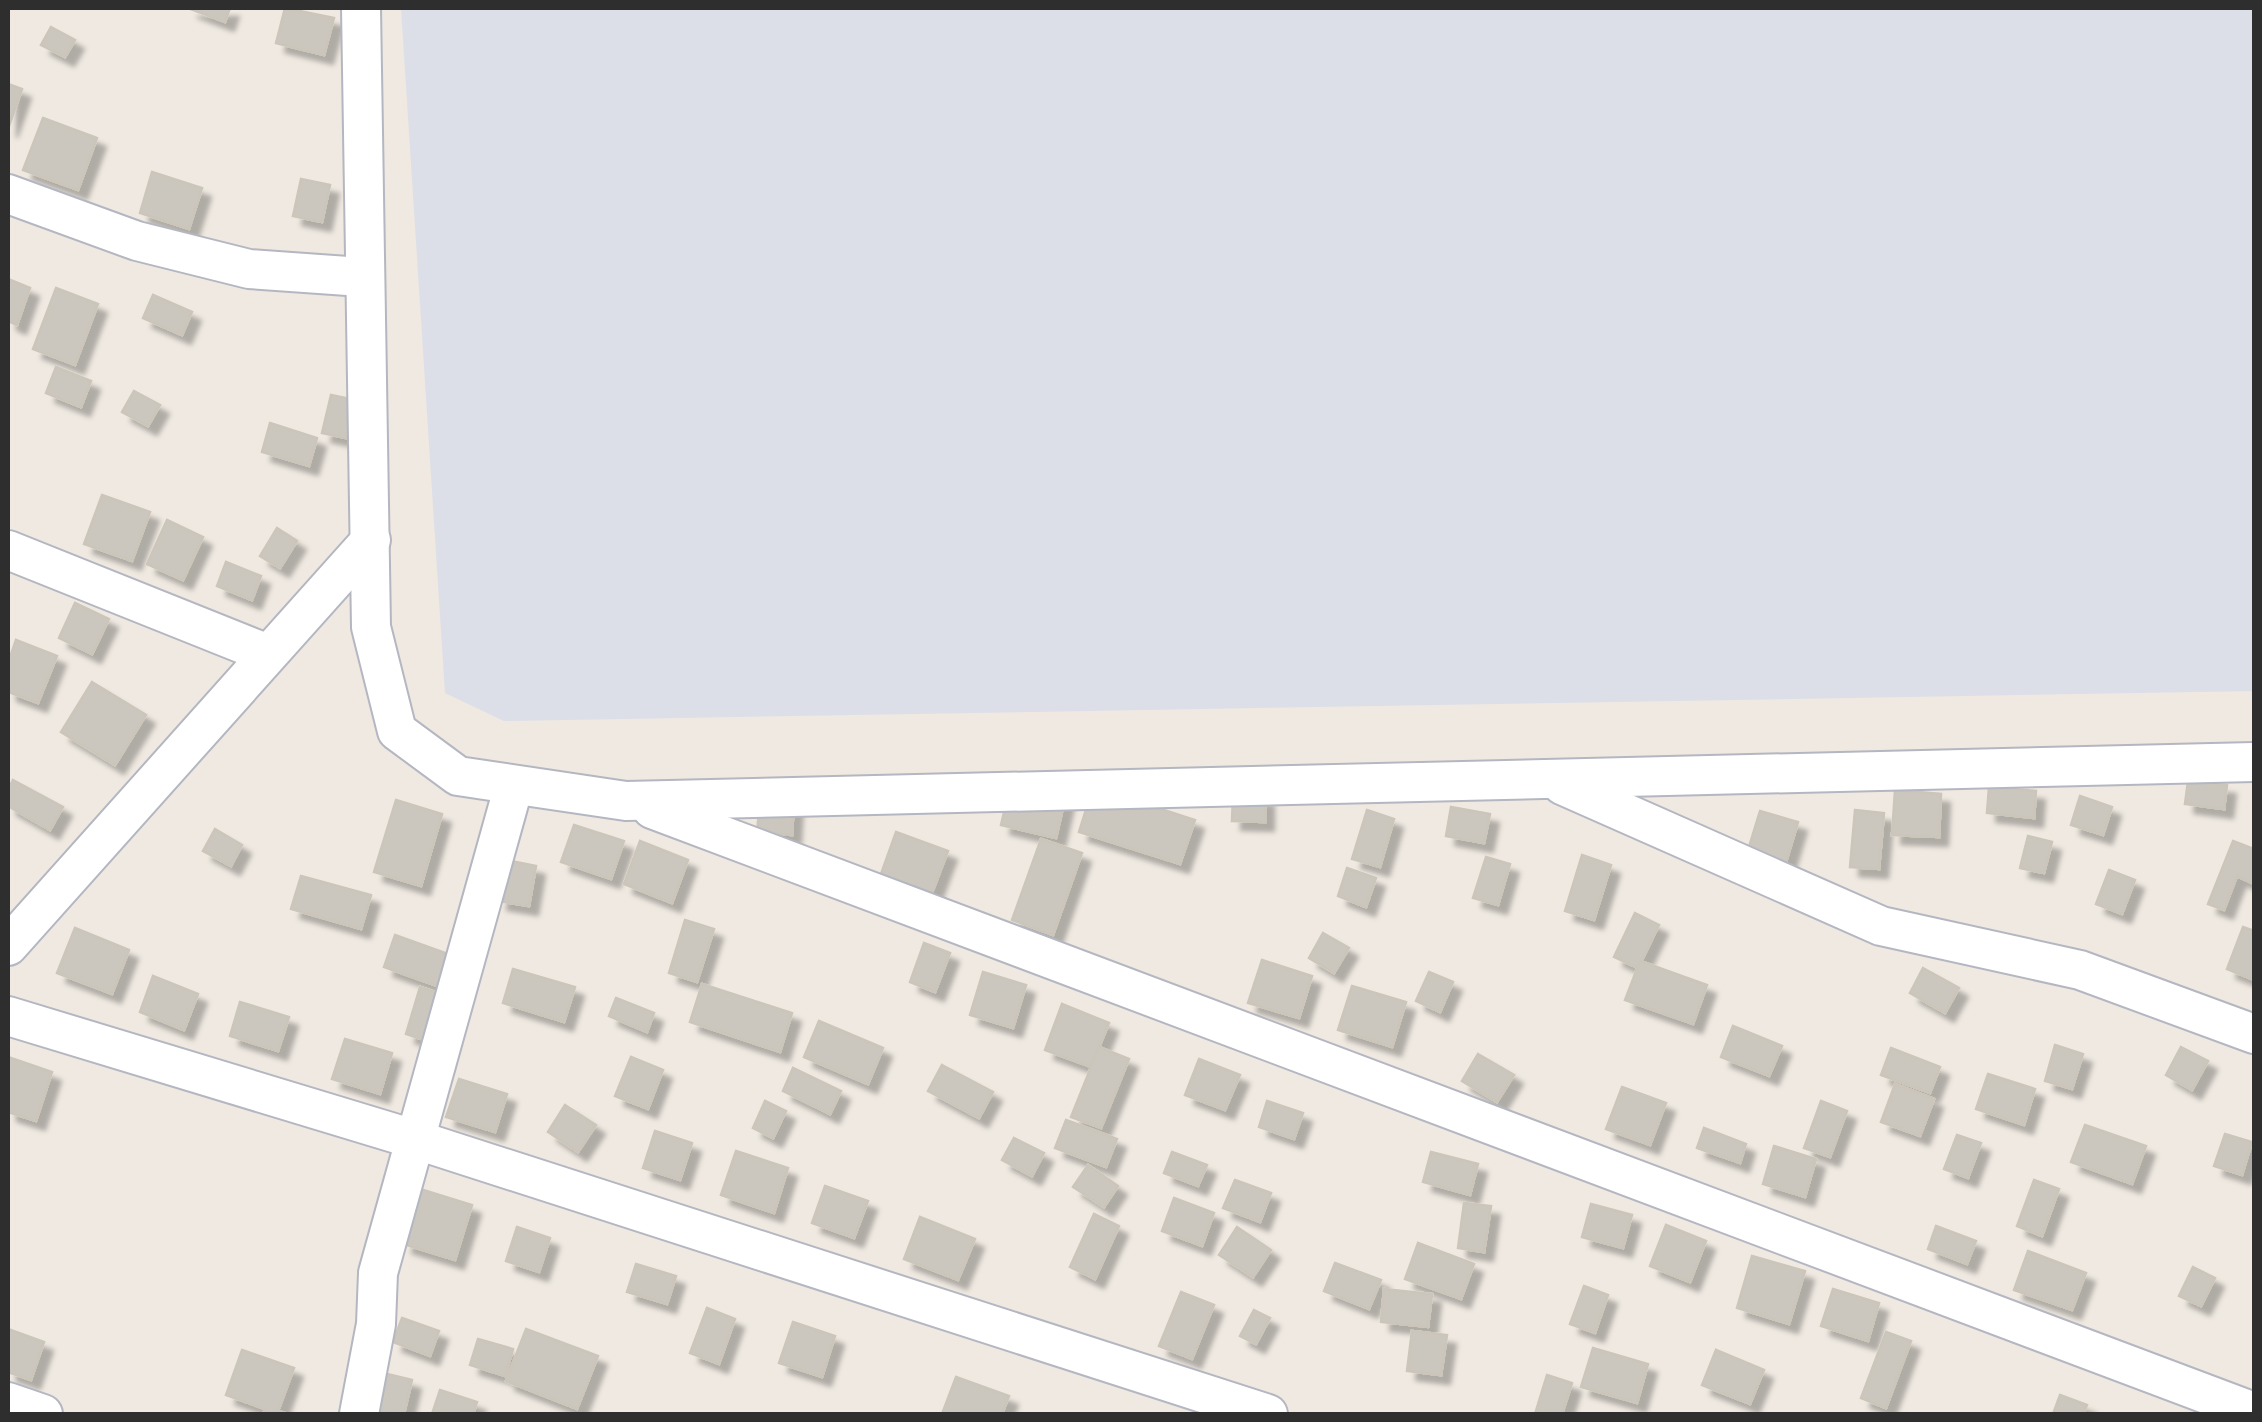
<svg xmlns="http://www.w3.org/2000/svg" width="2262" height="1422" font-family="'DejaVu Sans',sans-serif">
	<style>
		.airport { fill: #dcdee8 }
		.building { fill: #cbc7bf; stroke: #cbc5ba; stroke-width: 2.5; filter: url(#shadow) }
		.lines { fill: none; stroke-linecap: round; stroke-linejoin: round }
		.street-casing { stroke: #b4b7c1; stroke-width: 42 }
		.street { stroke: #fff; stroke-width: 38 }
	</style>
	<defs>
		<filter id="shadow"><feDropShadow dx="9" dy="9" stdDeviation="2.5" flood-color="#0004"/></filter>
	</defs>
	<rect width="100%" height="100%" fill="#efe9e1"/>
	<polygon class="airport" points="401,8 2254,8 2254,691 504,721 445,693"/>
	<g class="building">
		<polygon points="188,8 230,8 225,22"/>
		<polygon points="285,8 334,18 324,55 276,43"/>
		<polygon points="51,27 75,40 65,57 41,45"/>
		<polygon points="8,84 22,89 8,129"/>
		<polygon points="43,118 97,138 78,190 23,170"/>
		<polygon points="152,172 202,188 189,229 140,213"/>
		<polygon points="301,179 330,185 322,222 293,216"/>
		<polygon points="8,279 30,288 17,325 8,321"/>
		<polygon points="56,288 98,304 75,365 33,349"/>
		<polygon points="153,295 192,312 182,335 143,318"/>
		<polygon points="56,367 91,381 81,407 46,393"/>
		<polygon points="134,391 160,405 148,426 122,412"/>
		<polygon points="331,395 360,401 351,439 322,433"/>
		<polygon points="270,423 317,438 309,466 262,452"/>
		<polygon points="102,495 150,512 132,561 84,544"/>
		<polygon points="167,520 203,537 183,580 147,564"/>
		<polygon points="277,528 297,541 280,568 260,556"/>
		<polygon points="226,562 261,576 252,600 217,586"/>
		<polygon points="75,603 109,619 92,654 59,638"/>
		<polygon points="16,640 57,656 38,703 8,692 8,663"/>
		<polygon points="92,682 146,715 115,765 61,732"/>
		<polygon points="13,780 63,807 50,830 8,806 8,790"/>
		<polygon points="2188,781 2227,785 2224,809 2185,804"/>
		<polygon points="1010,787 1065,799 1056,838 1001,825"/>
		<polygon points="1093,787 1195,820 1180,864 1079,832"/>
		<polygon points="1989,787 2036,791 2034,818 1987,813"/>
		<polygon points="1895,790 1941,794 1939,837 1892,835"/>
		<polygon points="1233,796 1265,797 1265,822 1232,821"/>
		<polygon points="2080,796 2112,807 2103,835 2071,825"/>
		<polygon points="760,798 794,801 792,835 757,833"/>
		<polygon points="396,800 442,814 421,886 374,872"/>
		<polygon points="1451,807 1490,814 1484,843 1446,836"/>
		<polygon points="1367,810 1394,819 1380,867 1352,859"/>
		<polygon points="1855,810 1884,813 1879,869 1850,867"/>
		<polygon points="1760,811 1798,822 1783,872 1745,860"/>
		<polygon points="574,825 624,841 611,879 561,862"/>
		<polygon points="215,829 242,845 231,866 203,851"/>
		<polygon points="896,832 948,851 932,893 881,874"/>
		<polygon points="2028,836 2052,842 2044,873 2020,868"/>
		<polygon points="1041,839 1082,853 1053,935 1012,920"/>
		<polygon points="640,841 688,860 672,903 624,884"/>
		<polygon points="2233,841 2254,849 2254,884 2237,876 2224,910 2208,904"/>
		<polygon points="1582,855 1611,865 1594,920 1565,911"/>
		<polygon points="1486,857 1510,864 1498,905 1473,898"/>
		<polygon points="506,860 536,866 529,906 498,901"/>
		<polygon points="1347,868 1376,878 1366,907 1338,896"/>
		<polygon points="2109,870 2135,880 2122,914 2096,904"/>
		<polygon points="301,876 371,895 361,929 291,909"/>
		<polygon points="1635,913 1659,925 1638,968 1614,957"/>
		<polygon points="685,920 714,929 697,982 669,973"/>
		<polygon points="2243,927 2254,931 2254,980 2227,969"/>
		<polygon points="75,928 129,950 112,994 57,973"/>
		<polygon points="1323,933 1349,948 1334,973 1309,958"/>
		<polygon points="395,935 448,954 437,986 384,967"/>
		<polygon points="924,943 950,953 935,992 910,982"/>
		<polygon points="1262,960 1312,976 1299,1018 1248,1003"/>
		<polygon points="1640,961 1707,985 1693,1024 1625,1000"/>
		<polygon points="1923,968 1959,988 1945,1013 1910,993"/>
		<polygon points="513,969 575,987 564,1022 503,1003"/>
		<polygon points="983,972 1026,985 1013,1028 970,1015"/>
		<polygon points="1429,972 1453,982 1440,1012 1416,1001"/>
		<polygon points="153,976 198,994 184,1030 140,1012"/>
		<polygon points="702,984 792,1013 780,1052 690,1022"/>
		<polygon points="1352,986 1406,1002 1392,1047 1338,1030"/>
		<polygon points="420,987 441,994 427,1041 406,1034"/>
		<polygon points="616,998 654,1013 647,1032 609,1016"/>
		<polygon points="240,1002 289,1017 278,1051 230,1036"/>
		<polygon points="1062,1004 1109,1023 1091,1067 1045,1050"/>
		<polygon points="819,1021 883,1048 868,1084 804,1057"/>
		<polygon points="1733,1026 1782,1046 1769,1076 1721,1057"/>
		<polygon points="345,1039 392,1053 380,1094 332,1079"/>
		<polygon points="2055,1045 2083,1054 2072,1089 2045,1081"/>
		<polygon points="1099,1047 1129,1059 1101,1128 1071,1117"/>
		<polygon points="2181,1047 2208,1061 2192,1090 2166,1075"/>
		<polygon points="1891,1048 1940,1067 1930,1093 1881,1075"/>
		<polygon points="1478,1054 1514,1075 1497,1102 1462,1081"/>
		<polygon points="8,1057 52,1072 36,1121 8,1112"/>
		<polygon points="631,1057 663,1070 648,1109 615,1096"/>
		<polygon points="1199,1059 1240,1075 1225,1110 1185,1095"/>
		<polygon points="942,1065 993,1092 979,1118 928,1091"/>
		<polygon points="793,1068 841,1091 830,1114 783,1091"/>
		<polygon points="1988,1074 2035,1089 2024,1125 1976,1109"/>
		<polygon points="459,1079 507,1094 495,1132 446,1117"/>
		<polygon points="1895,1084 1934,1099 1920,1136 1881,1122"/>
		<polygon points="1622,1087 1666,1103 1650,1145 1606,1129"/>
		<polygon points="765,1101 786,1111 773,1138 753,1128"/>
		<polygon points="1267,1101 1303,1113 1294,1139 1259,1127"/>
		<polygon points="1821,1101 1847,1111 1830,1157 1804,1148"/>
		<polygon points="565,1105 596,1125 578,1152 548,1132"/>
		<polygon points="1066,1120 1117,1139 1106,1167 1055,1148"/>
		<polygon points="2085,1125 2146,1146 2132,1184 2071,1162"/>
		<polygon points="1704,1128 1746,1144 1740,1163 1697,1148"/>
		<polygon points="655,1131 692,1143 680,1180 643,1168"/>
		<polygon points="2225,1134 2252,1142 2242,1175 2214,1166"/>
		<polygon points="1957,1135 1981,1143 1968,1178 1944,1169"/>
		<polygon points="1014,1138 1044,1153 1032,1176 1002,1160"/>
		<polygon points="1774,1146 1816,1159 1805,1197 1763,1184"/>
		<polygon points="736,1151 788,1168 774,1213 721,1195"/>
		<polygon points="1172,1152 1207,1165 1198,1186 1164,1173"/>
		<polygon points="1431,1152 1478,1164 1470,1195 1423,1182"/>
		<polygon points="1088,1165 1118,1186 1104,1207 1073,1187"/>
		<polygon points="1235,1180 1271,1193 1260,1222 1223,1208"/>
		<polygon points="2034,1180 2059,1189 2042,1236 2017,1226"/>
		<polygon points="825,1186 868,1201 854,1238 812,1223"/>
		<polygon points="420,1189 472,1205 455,1260 403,1244"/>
		<polygon points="1174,1198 1214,1213 1202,1246 1162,1231"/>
		<polygon points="1464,1203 1491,1206 1484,1252 1458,1248"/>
		<polygon points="1591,1204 1632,1215 1623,1248 1582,1237"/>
		<polygon points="1094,1214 1119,1226 1095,1279 1070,1267"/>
		<polygon points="920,1217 975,1239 958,1280 904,1259"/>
		<polygon points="1666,1225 1706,1241 1690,1282 1650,1266"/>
		<polygon points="1936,1226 1976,1241 1967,1264 1928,1249"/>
		<polygon points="517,1227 550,1238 539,1272 506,1261"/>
		<polygon points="1237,1227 1271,1250 1253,1277 1219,1255"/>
		<polygon points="1418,1243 1474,1264 1461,1299 1405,1279"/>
		<polygon points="2028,1251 2086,1273 2072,1310 2014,1290"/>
		<polygon points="1752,1256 1805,1271 1789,1324 1737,1308"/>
		<polygon points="1335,1263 1381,1280 1369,1309 1324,1291"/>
		<polygon points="636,1264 676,1276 667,1304 627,1292"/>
		<polygon points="2193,1267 2215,1278 2201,1306 2179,1296"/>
		<polygon points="1584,1286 1608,1295 1595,1333 1570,1324"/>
		<polygon points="1384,1289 1432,1294 1428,1327 1381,1322"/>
		<polygon points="1833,1289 1879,1303 1868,1341 1821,1326"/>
		<polygon points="1181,1292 1214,1305 1192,1359 1159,1346"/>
		<polygon points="707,1308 735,1319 719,1364 690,1353"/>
		<polygon points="1254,1310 1270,1318 1256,1344 1240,1336"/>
		<polygon points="402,1318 439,1331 430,1356 393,1342"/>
		<polygon points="793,1322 835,1336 822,1377 779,1363"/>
		<polygon points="8,1329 44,1342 31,1380 8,1372"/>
		<polygon points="526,1329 598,1356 577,1409 506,1381"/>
		<polygon points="1412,1331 1447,1335 1441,1375 1407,1371"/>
		<polygon points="1886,1332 1911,1341 1886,1408 1861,1398"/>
		<polygon points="478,1339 513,1349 505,1376 470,1365"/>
		<polygon points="1593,1348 1648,1364 1637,1403 1581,1387"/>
		<polygon points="242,1350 294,1368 278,1411 288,1414 263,1414 265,1409 226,1395"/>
		<polygon points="1716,1350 1764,1370 1750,1404 1702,1385"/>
		<polygon points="383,1373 412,1380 404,1414 375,1411"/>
		<polygon points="1547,1375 1572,1383 1562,1414 1535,1414"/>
		<polygon points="956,1377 1009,1396 1002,1414 942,1414"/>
		<polygon points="440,1390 477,1402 473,1414 432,1414"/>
		<polygon points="2060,1395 2087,1405 2083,1414 2053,1414"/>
	</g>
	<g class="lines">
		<g class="street-casing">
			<g id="street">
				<polyline points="361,8 371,627 397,731 458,776 626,801 2254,762"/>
				<polyline points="8,194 137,241 249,269 362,277"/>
				<polyline points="8,550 268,654"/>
				<polyline points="1562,785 1881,926 2080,970 2254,1034"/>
				<polyline points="652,809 2254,1412"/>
				<polyline points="8,946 371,540"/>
				<polyline points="8,1016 417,1140 1268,1414"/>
				<polyline points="8,1402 43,1414"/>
				<polyline points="359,1414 376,1324 378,1273 514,785"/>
			</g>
		</g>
		<use href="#street" class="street"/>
	</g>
	<rect width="2262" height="1422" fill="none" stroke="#2e2e2e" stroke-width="20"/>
</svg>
